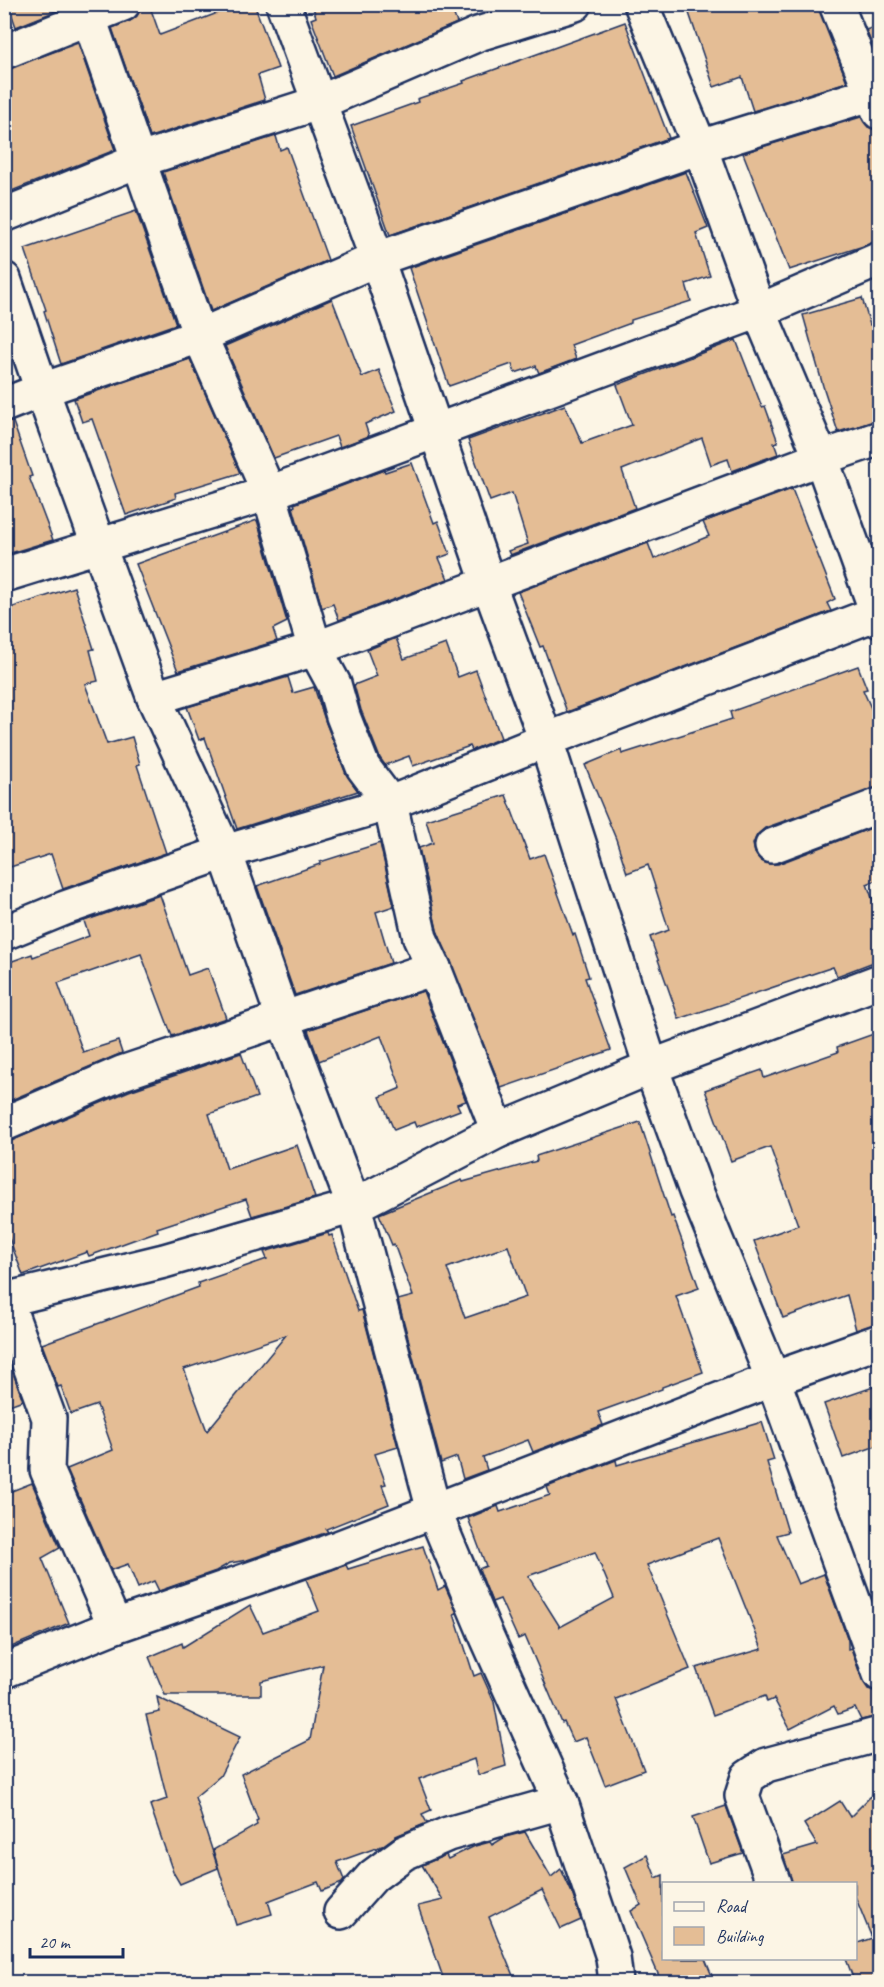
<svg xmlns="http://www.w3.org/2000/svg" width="884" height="1987" font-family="Caveat,sans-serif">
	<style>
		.building { fill: #e4bd95; stroke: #1b2f5e; stroke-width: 1.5; fill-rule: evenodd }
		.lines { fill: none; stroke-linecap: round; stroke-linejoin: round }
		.minor-casing { stroke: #1b2f5e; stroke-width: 38 }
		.minor { stroke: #fcf5e5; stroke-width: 33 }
	</style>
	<rect width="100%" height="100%" fill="#fcf5e5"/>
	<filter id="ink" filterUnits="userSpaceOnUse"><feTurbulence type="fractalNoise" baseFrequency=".0167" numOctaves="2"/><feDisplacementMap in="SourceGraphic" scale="12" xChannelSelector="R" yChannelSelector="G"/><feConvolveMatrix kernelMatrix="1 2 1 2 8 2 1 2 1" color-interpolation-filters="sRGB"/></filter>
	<g filter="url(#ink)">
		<g class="building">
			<polygon points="8,4 66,4 66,7 16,27"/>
			<polygon points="141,4 149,4 160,35 241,4 254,4 278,68 258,75 265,100 150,137 112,28 130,21 137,16"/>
			<polygon points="312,4 450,4 457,23 333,76 311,19 316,17"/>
			<polygon points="686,4 818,4 847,82 753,111 742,77 714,87"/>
			<polygon points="625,22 669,138 390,235 351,126 418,102 417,99 464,83 463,81"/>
			<polygon points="879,25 879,63 866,30"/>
			<polygon points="78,43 115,150 4,194 4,70"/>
			<polygon points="861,117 868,127 879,130 879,241 789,270 743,153"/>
			<polygon points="276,136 280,150 287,147 328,260 211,311 163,172"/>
			<polygon points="686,172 708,228 696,233 710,276 686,284 691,301 631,320 631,323 571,345 576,359 539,373 536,366 515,373 512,364 449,386 409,268"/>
			<polygon points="136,211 176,324 61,364 44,311 46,310 25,249"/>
			<polygon points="862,298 870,325 879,321 879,420 838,432 823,386 803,315"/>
			<polygon points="332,299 362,377 379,370 396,411 365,424 369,436 340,447 336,436 274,458 225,346"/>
			<polygon points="736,340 762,407 765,406 778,442 774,443 778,454 732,471 728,459 711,465 702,438 622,470 635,508 510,555 508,551 528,544 512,493 490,501 468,440 565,405 582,443 632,425 617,385"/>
			<polygon points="190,359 240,473 175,493 176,498 126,515 92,419 82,422 74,399"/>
			<polygon points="13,422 32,476 29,477 53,540 4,555 4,423"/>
			<polygon points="412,463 434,523 438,521 450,554 439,558 448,579 339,620 333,604 322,608 293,507 295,506 294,504 384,470 385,472"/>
			<polygon points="792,489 835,599 827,603 831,611 567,712 543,646 540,647 518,592 648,543 654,559 709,536 703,522"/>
			<polygon points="257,520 287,622 273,629 277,641 178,671 136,564"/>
			<polygon points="74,587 94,649 90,650 98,681 85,684 107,744 132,737 140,764 137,765 166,853 63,889 51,854 4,869 4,610"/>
			<polygon points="396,638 404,659 446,644 458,677 476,670 501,738 472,750 470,746 413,766 409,756 385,765 380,758 361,710 354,685 377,676 367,650"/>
			<polygon points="858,666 867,689 863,690 879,726 879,787 765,828 757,835 753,844 755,853 761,861 768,864 778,864 879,825 879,879 867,884 879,917 879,960 837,976 833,967 679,1019 650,937 669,930 648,865 627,873 616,839 585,765 621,750 622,754 732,719 730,712"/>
			<polygon points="288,677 293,693 314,687 326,723 346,774 358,791 237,829 205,738 199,740 187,707"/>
			<polygon points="506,795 530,859 544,854 573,935 575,934 589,977 585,978 611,1050 501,1088 437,930 419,848 433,843 426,820"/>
			<polygon points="380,843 394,906 376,912 391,963 295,995 257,886 320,864 320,862"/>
			<polygon points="160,895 188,975 208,968 226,1018 172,1036 141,954 58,983 83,1052 118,1041 122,1053 4,1103 4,964 32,954 33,957 89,936 84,921"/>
			<polygon points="423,991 466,1101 457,1104 460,1110 416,1127 414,1122 394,1130 380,1097 401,1088 381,1036 319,1061 308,1030"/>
			<polygon points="879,1032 879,1323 856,1330 847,1295 783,1318 754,1241 798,1225 770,1147 731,1161 705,1090 762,1070 764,1078 838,1052 837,1047"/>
			<polygon points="241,1053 257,1097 209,1114 227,1169 297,1145 315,1198 252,1216 246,1199 157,1228 158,1231 89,1256 87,1252 23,1275 4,1225 4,1142 11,1141 129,1091"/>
			<path d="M640,1122L671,1217L673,1216L699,1288L676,1296L703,1372L662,1387V1389L598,1412L603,1425L533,1452L528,1440L483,1457L487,1470L463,1479L457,1457L441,1463L398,1300L413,1296L394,1244L392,1245L379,1214L462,1180L463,1182L537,1161L536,1156ZM508,1246L526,1297L465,1318L447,1268Z"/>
			<path d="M328,1233L329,1236L332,1235L358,1311L362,1310L398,1447L375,1454L386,1484L382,1485L389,1504L326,1529L328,1532L319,1535L247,1560L230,1563L216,1571L159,1591L154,1581L138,1588L128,1564L111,1570L67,1469L113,1450L97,1405L71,1414L61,1386L58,1387L42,1344L199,1287L198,1283L267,1259L264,1252ZM286,1335L207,1431L184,1369Z"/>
			<polygon points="7,1357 23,1400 4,1407 4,1358"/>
			<polygon points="879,1385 879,1445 843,1458 824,1404"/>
			<path d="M762,1422L774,1460L767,1462L788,1532L777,1535L798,1584L824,1574L848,1640V1649L851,1648L862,1680L868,1689L879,1692V1716L861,1720L855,1708L838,1714L834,1706L790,1729L774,1699L767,1702L765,1696L713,1715L696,1668L762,1649L718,1538L647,1565L690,1669L616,1699L644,1770L605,1785L586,1737L573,1742L564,1722L562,1723L525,1636L518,1639L500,1599L492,1602L479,1569L486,1566L468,1518L498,1506L500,1512L550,1495L547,1487L616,1460L617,1465ZM595,1552L614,1598L560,1627L528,1576Z"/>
			<polygon points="32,1483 60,1548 42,1558 69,1623 4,1650 4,1494"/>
			<polygon points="423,1546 438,1590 445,1586 457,1613 454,1614 474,1676 481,1673 494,1702 506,1766 478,1775 474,1759 419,1779 431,1810 422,1814 427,1823 396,1836 382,1846 337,1862 344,1880 342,1883 322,1891 318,1882 268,1901 272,1914 236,1925 213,1850 257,1825 256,1821 258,1820 241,1774 310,1740 323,1665 261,1681 261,1695 165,1695 149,1657 182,1643 183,1647 250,1605 263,1632 319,1611 306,1579 346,1565 348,1569"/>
			<polygon points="157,1697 240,1737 220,1776 195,1797 218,1868 180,1884 173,1872 150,1805 167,1799 146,1715 160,1712"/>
			<polygon points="879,1788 879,1983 855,1983 846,1959 855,1959 855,1944 872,1938 855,1896 855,1884 792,1884 783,1855 817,1845 804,1824 840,1801 850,1817"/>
			<polygon points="726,1806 743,1853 709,1863 693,1817"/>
			<polygon points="525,1832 551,1877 561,1869 572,1893 581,1920 561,1929 542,1890 489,1917 516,1983 445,1983 418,1906 443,1900 422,1865 446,1855 448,1859 475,1846 490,1842 492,1845 505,1837"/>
			<polygon points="647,1855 656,1878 663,1875 663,1959 705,1959 715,1983 662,1983 631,1911 641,1905 625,1867"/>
		</g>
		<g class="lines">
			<g class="minor-casing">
				<g id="minor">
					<polyline points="84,4 200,336 269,493 315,649 334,684 343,716 363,767 390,803 420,938 434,968 498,1131"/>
					<polyline points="283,4 377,259 489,585 546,740 651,1067 696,1191 773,1379 880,1674"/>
					<polyline points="641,4 700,147 759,311 821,458 880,621"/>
					<polyline points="836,4 879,112"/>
					<polyline points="4,52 123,4"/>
					<polyline points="4,215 140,160 318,103 478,34 575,4"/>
					<polyline points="4,279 42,390 154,698 225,852 283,1018 354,1206 434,1511 486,1635 561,1802 613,1957 616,1982"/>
					<polyline points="4,405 42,390 200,336 377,259 700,147 880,91"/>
					<polyline points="4,575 269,493 759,311 880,259"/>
					<polyline points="154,698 315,649 821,458 880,438"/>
					<polyline points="772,846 880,805"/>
					<polyline points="4,933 65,908 225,852 390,803 546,740 880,612"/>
					<polyline points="4,1124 122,1073 434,968"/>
					<polyline points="4,1295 49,1418 47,1470 115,1626"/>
					<polyline points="4,1300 164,1261 354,1206 498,1131 651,1067 880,981"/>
					<polyline points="4,1671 115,1626 325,1553 773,1379 880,1341"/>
					<polyline points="774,1884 742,1796 748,1777 766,1765 880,1734"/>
					<polyline points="341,1912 373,1876 404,1853 448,1834 561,1802"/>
				</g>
			</g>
			<use href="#minor" class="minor"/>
		</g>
	</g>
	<rect width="884" height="1987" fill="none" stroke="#fcf5e5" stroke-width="24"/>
	<rect x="12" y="12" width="860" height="1963" fill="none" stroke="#1b2f5e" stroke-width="2" filter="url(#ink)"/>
	<rect x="662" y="1882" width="195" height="78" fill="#fcf5e5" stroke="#a2a6af" stroke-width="1.5"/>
	<rect x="674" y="1902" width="30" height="9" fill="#fcf5e5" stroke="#a2a6af" stroke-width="1.5"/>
	<text x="716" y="1912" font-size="18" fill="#1b2f5e">Road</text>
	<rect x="674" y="1927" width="30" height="18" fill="#e4bd95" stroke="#a2a6af" stroke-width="1.5"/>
	<text x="716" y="1942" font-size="18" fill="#1b2f5e">Building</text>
	<path d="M30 1948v9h93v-9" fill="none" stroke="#1b2f5e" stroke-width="3"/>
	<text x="39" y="1948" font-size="18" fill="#1b2f5e" stroke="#fcf5e5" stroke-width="4.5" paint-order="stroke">20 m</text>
</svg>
